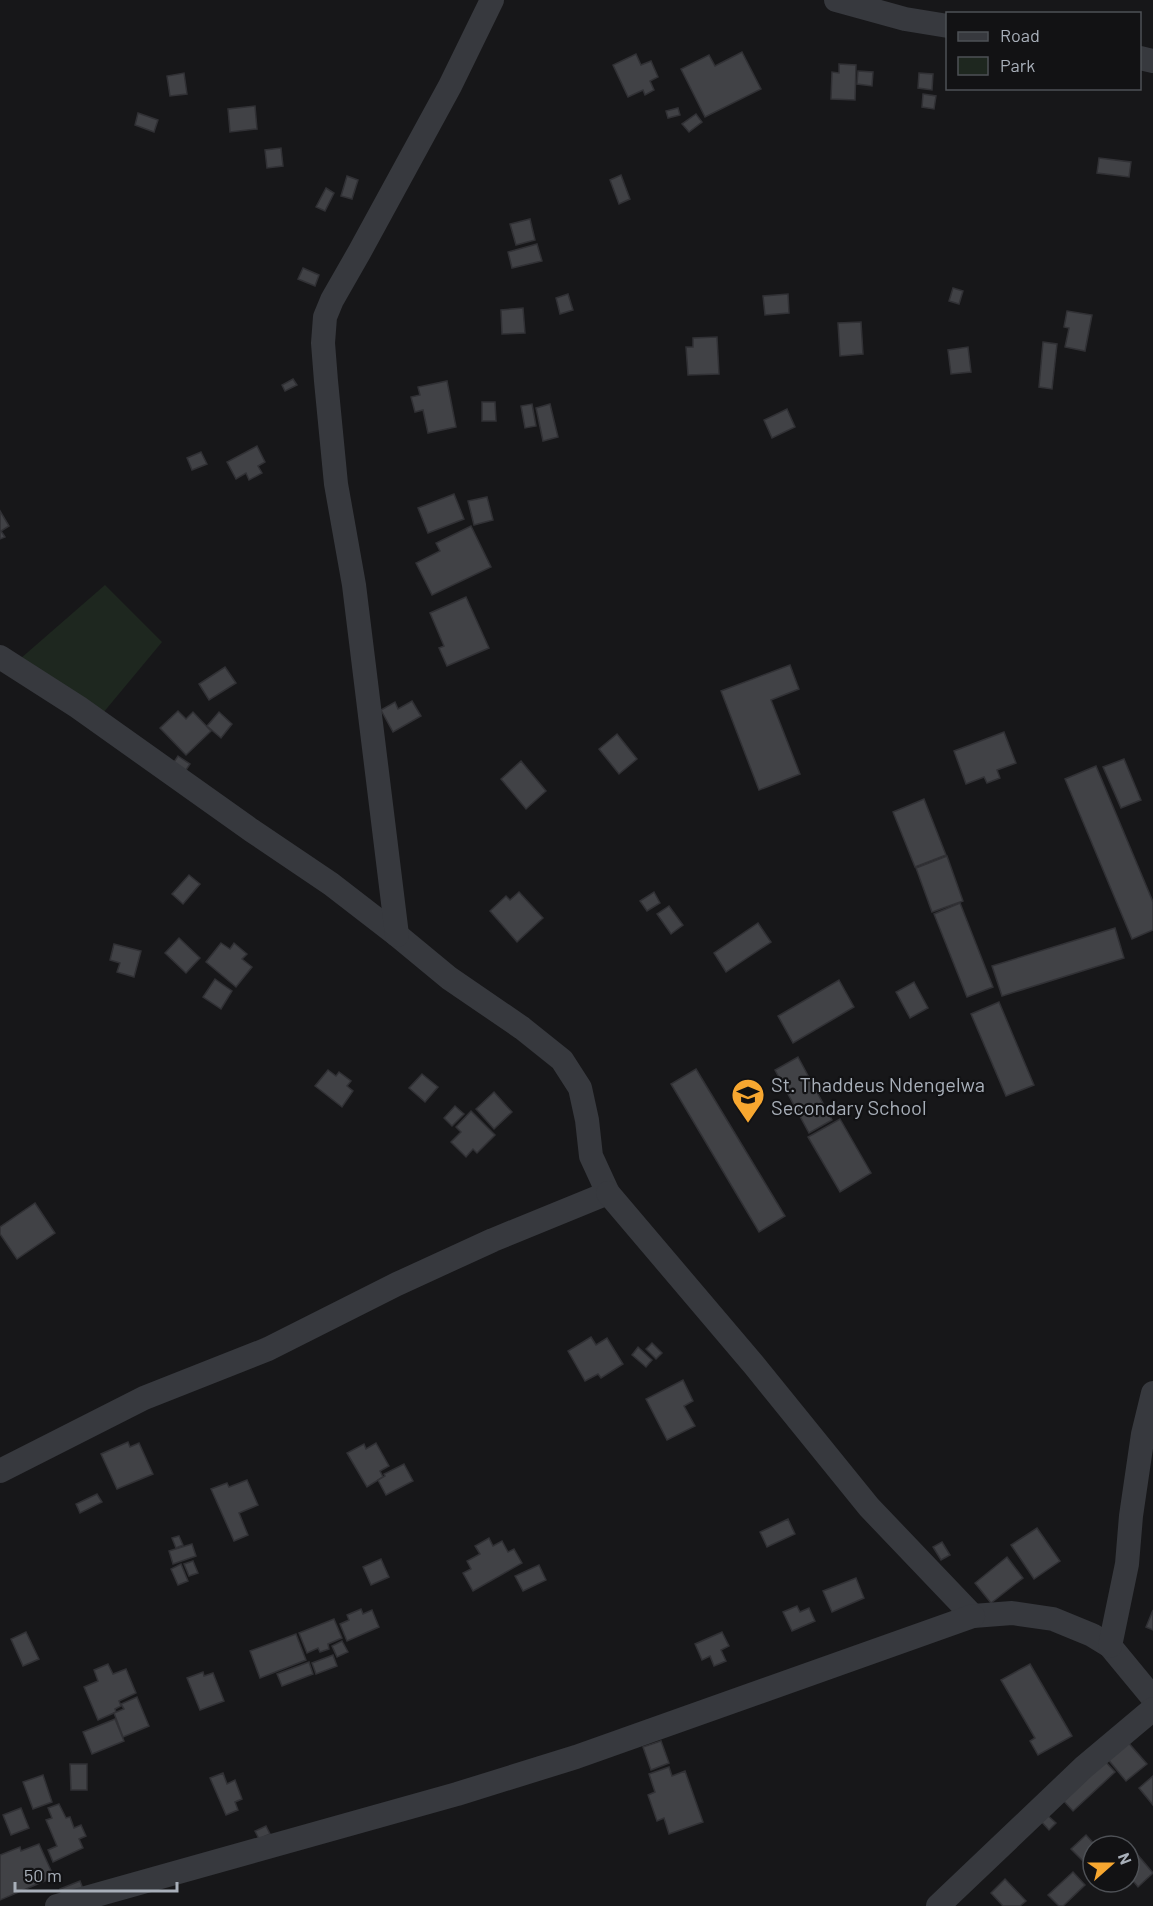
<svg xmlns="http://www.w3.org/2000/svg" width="1153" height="1906" font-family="Barlow,sans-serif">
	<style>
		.green { fill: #1e271f }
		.building { fill: #414246; stroke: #313135; stroke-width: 1.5 }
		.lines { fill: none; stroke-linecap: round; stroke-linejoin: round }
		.street { stroke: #37393e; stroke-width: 24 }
		.labels { text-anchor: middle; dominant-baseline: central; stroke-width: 4.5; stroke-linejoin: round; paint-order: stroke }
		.poi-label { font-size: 20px; fill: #a8afb9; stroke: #121214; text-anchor: start }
	</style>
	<rect width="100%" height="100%" fill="#171719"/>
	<polygon class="green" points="105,585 162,642 103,713 20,659"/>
	<g class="building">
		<polygon points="742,52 761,89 705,117 681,69 709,55 715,66"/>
		<polygon points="636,54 641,65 651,61 658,77 650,81 654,90 645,95 643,90 628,97 613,65"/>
		<polygon points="839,64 856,65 855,100 831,99 832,72 839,73"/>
		<polygon points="858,71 873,72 872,86 857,84"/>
		<polygon points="184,73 187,94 170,96 167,76"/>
		<polygon points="919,73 933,74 932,90 918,88"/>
		<polygon points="923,94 936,96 934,109 922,107"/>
		<polygon points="255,106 257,129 230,132 228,109"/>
		<polygon points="678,108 680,115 668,118 666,111"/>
		<polygon points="138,113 158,120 154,132 135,125"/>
		<polygon points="696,114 702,122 689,132 682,124"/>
		<polygon points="281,148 283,166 267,168 265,150"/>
		<polygon points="1099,158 1131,162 1129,177 1097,173"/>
		<polygon points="621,175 630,199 619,204 610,180"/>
		<polygon points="347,176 358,180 352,199 341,196"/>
		<polygon points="326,188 334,193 325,211 316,207"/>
		<polygon points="530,219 535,240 516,245 510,224"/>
		<polygon points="537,244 542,261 512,268 508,252"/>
		<polygon points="303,268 319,275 315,286 298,279"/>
		<polygon points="953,288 963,291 959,304 949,301"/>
		<polygon points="568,294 573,310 560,314 556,298"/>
		<polygon points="788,294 789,313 765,315 763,296"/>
		<polygon points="523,308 525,333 502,334 501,310"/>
		<polygon points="1067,311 1092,315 1085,351 1065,347 1069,328 1064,327"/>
		<polygon points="861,322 863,354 840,356 838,323"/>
		<polygon points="717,337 719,374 688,375 686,347 693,347 693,338"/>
		<polygon points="1043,342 1057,344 1052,389 1039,387"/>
		<polygon points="968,347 971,372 951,374 948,350"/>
		<polygon points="293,379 297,385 285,391 282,385"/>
		<polygon points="447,381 456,427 428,433 423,410 415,412 411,397 420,395 418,387"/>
		<polygon points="482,402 495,402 496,421 482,421"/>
		<polygon points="532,404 536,426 525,428 521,406"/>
		<polygon points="550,404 558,437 543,441 536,408"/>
		<polygon points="787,409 795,427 772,438 764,420"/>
		<polygon points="257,446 265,462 258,466 262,473 249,480 246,473 236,479 227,462"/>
		<polygon points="201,452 207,464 192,470 187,458"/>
		<polygon points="454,494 464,519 428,533 418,508"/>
		<polygon points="487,497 493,520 474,525 468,501"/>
		<polygon points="0,511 9,526 1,531 5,537 0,539"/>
		<polygon points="471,526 491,567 432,595 416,563 440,551 436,543"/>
		<polygon points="466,597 489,648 447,666 439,648 444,646 430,613"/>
		<polygon points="790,665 799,689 771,700 800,774 759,790 721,691"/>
		<polygon points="225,667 236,683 209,700 199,684"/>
		<polygon points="412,701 421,716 393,732 381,710 395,702 398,709"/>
		<polygon points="178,711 186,719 193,712 211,731 186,755 160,728"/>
		<polygon points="219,712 232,724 221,738 207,726"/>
		<polygon points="1004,732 1016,763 997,770 1000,778 987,783 984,777 966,784 954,751"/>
		<polygon points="617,734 637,759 619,774 599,749"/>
		<polygon points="178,756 190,764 184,773 172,765"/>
		<polygon points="1124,759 1141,800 1121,808 1103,767"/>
		<polygon points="521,761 546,791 526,809 501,779"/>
		<polygon points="1096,766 1153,902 1153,930 1132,939 1065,779"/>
		<polygon points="924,799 946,855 915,867 893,812"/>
		<polygon points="947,856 963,901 932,912 916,868"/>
		<polygon points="189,875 200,884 183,904 172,894"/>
		<polygon points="519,892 543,918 517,942 490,911 506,896 510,900"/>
		<polygon points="654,892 660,903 647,911 640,901"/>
		<polygon points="960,903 993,987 967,997 934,914"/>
		<polygon points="669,906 683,925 671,934 657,914"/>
		<polygon points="758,923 771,942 726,972 714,953"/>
		<polygon points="1115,928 1124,958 1002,996 992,966"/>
		<polygon points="179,938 200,958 186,973 165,953"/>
		<polygon points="221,943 230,949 234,943 247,954 242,959 252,967 236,987 206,962"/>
		<polygon points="114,944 141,951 134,977 117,972 120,963 110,960"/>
		<polygon points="215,979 232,991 221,1009 203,997"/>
		<polygon points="839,980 854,1007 793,1043 778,1016"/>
		<polygon points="914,982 928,1008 910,1018 896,992"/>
		<polygon points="999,1002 1034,1085 1006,1096 971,1014"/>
		<polygon points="798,1057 832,1120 809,1133 775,1070"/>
		<polygon points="696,1069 785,1216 759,1232 671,1084"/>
		<polygon points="328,1070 336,1076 339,1072 351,1081 347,1086 353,1091 342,1107 315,1086"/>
		<polygon points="422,1074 438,1087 425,1102 409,1088"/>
		<polygon points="494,1092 512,1112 494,1129 476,1109"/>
		<polygon points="455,1106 464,1114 452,1126 444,1118"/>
		<polygon points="471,1111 495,1135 477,1153 473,1149 466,1157 451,1142 461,1132 456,1127"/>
		<polygon points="840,1119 871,1173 840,1192 808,1137"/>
		<polygon points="35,1203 55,1233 17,1259 0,1234 0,1227"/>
		<polygon points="591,1337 596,1345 607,1338 623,1364 601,1378 598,1374 585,1381 568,1351"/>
		<polygon points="652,1343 662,1353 656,1359 646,1349"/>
		<polygon points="638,1347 652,1360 646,1367 632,1355"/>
		<polygon points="683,1380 693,1401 684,1406 695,1426 667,1440 646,1399"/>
		<polygon points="128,1442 130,1447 139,1443 153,1474 117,1489 101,1454"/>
		<polygon points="376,1443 389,1466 380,1471 383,1477 367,1487 347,1453 364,1444 366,1449"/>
		<polygon points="404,1464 413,1481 386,1495 378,1480 385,1476 384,1474"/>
		<polygon points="247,1480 258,1505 239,1513 248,1535 234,1541 211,1489 227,1483 229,1487"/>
		<polygon points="97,1494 102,1502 80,1513 76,1504"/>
		<polygon points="788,1519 795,1534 767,1547 760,1532"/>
		<polygon points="1037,1528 1060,1561 1034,1579 1011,1545"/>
		<polygon points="179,1536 183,1545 176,1548 172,1538"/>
		<polygon points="489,1538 493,1546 502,1541 508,1552 514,1549 522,1563 473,1591 463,1573 471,1569 467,1561 480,1554 475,1546"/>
		<polygon points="942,1542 950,1555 941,1560 933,1547"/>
		<polygon points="192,1544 196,1556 173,1564 169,1551"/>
		<polygon points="1007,1557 1023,1578 991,1603 975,1583"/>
		<polygon points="381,1559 389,1577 371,1585 363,1567"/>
		<polygon points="193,1561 198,1573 189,1576 184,1564"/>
		<polygon points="181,1564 188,1581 178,1585 171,1569"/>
		<polygon points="539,1565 546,1580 523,1591 515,1576"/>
		<polygon points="856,1578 864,1598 832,1612 823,1591"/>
		<polygon points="797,1606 800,1612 809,1608 815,1621 792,1631 783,1612"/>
		<polygon points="361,1609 363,1614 372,1610 379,1627 347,1641 340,1624 349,1620 347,1615"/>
		<polygon points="1153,1610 1153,1630 1146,1627"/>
		<polygon points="334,1619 342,1638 328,1644 329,1649 320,1652 318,1648 307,1653 299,1633"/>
		<polygon points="26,1632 39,1659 23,1666 11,1639"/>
		<polygon points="722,1632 729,1646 721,1650 726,1661 714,1666 710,1656 702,1660 695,1644"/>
		<polygon points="296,1634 306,1660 260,1678 250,1651"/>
		<polygon points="342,1641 348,1652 337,1657 332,1646"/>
		<polygon points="333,1655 337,1666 316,1674 312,1663"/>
		<polygon points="309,1662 313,1674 282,1686 277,1674"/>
		<polygon points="108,1664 113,1674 126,1669 136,1693 119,1701 121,1706 115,1709 116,1712 98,1720 84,1687 98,1681 94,1670"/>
		<polygon points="1030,1664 1072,1736 1038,1755 1030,1741 1035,1738 1001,1680"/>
		<polygon points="203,1672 204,1676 213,1673 224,1701 200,1710 187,1678"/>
		<polygon points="137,1697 149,1726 123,1737 114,1713 124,1709 121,1704"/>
		<polygon points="115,1719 124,1741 92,1754 83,1732"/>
		<polygon points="1126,1740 1147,1764 1126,1781 1106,1757"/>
		<polygon points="661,1741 669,1763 651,1770 643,1747"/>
		<polygon points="1104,1760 1115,1772 1073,1811 1062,1799"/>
		<polygon points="70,1764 87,1764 87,1790 71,1790"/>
		<polygon points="669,1767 672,1776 685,1771 703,1822 669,1834 664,1818 657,1821 648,1795 655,1792 649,1774"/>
		<polygon points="223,1773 227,1784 235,1780 242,1799 235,1802 238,1810 226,1815 210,1778"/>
		<polygon points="43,1775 52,1802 33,1809 23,1782"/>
		<polygon points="1153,1776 1153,1805 1139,1788"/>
		<polygon points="59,1804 66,1818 70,1817 74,1828 81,1825 86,1836 79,1839 83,1848 53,1862 48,1850 57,1846 46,1820 52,1818 48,1808"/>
		<polygon points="21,1808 29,1828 11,1835 3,1815"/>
		<polygon points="1045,1813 1056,1823 1049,1830 1039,1819"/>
		<polygon points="266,1826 270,1834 259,1839 255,1831"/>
		<polygon points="1086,1835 1096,1846 1093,1846 1093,1871 1071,1849"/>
		<polygon points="39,1844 54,1877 0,1900 0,1855 20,1847 21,1851"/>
		<polygon points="1137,1854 1153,1873 1138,1887 1129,1876 1129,1860"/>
		<polygon points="1073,1872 1085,1885 1063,1906 1059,1906 1048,1895"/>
		<polygon points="1005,1879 1026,1901 1020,1906 1003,1906 991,1893"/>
		<polygon points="80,1881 85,1894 64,1901 60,1889"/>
	</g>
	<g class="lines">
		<g class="street">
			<polyline points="836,0 905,19 948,26"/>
			<polyline points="1140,58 1153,61"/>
			<polyline points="0,657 78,707 251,830 331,884 397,935 449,978 522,1028 562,1060 580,1088 587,1120 591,1156 608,1193 493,1240 397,1284 268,1349 144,1398 0,1471"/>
			<polyline points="397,935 354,585 336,484 326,381 323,343 325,317 332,300 360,251 450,86 492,0"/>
			<polyline points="608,1193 754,1365 869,1507 973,1616 1012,1613 1053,1619 1092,1635 1110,1646 1153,1698"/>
			<polyline points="1110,1646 1127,1564 1131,1516 1143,1434 1153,1393"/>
			<polyline points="57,1906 457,1794 576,1757 973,1616"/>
			<polyline points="938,1906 1084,1767 1153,1709"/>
		</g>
	</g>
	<defs>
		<g id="school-pin" transform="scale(1.725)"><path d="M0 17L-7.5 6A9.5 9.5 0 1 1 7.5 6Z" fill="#f7a730" stroke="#121214"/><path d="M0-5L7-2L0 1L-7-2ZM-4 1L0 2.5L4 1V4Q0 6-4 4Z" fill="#111"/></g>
	</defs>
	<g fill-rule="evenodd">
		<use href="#school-pin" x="748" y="1095"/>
	</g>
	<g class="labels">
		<g class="poi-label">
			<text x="771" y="1084">St. Thaddeus Ndengelwa<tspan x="771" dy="23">Secondary School</tspan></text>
		</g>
	</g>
	<rect x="946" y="12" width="195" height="78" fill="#121214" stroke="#4e5156" stroke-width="1.5"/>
	<rect x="958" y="32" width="30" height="9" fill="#37393e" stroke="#4e5156" stroke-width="1.5"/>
	<text x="1000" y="42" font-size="18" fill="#a8afb9">Road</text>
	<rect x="958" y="57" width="30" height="18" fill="#1e271f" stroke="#4e5156" stroke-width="1.5"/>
	<text x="1000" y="72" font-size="18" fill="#a8afb9">Park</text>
	<g transform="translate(1111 1864) rotate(69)"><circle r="28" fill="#121214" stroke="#4e5156" stroke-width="1.5"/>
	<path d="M0-4.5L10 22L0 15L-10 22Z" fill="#f7a730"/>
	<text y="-9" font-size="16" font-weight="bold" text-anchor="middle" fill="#a8afb9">N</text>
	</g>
	<path d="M15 1882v9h162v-9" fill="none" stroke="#a8afb9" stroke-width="3"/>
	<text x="24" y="1882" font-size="18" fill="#a8afb9" stroke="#121214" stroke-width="4.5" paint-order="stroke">50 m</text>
</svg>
